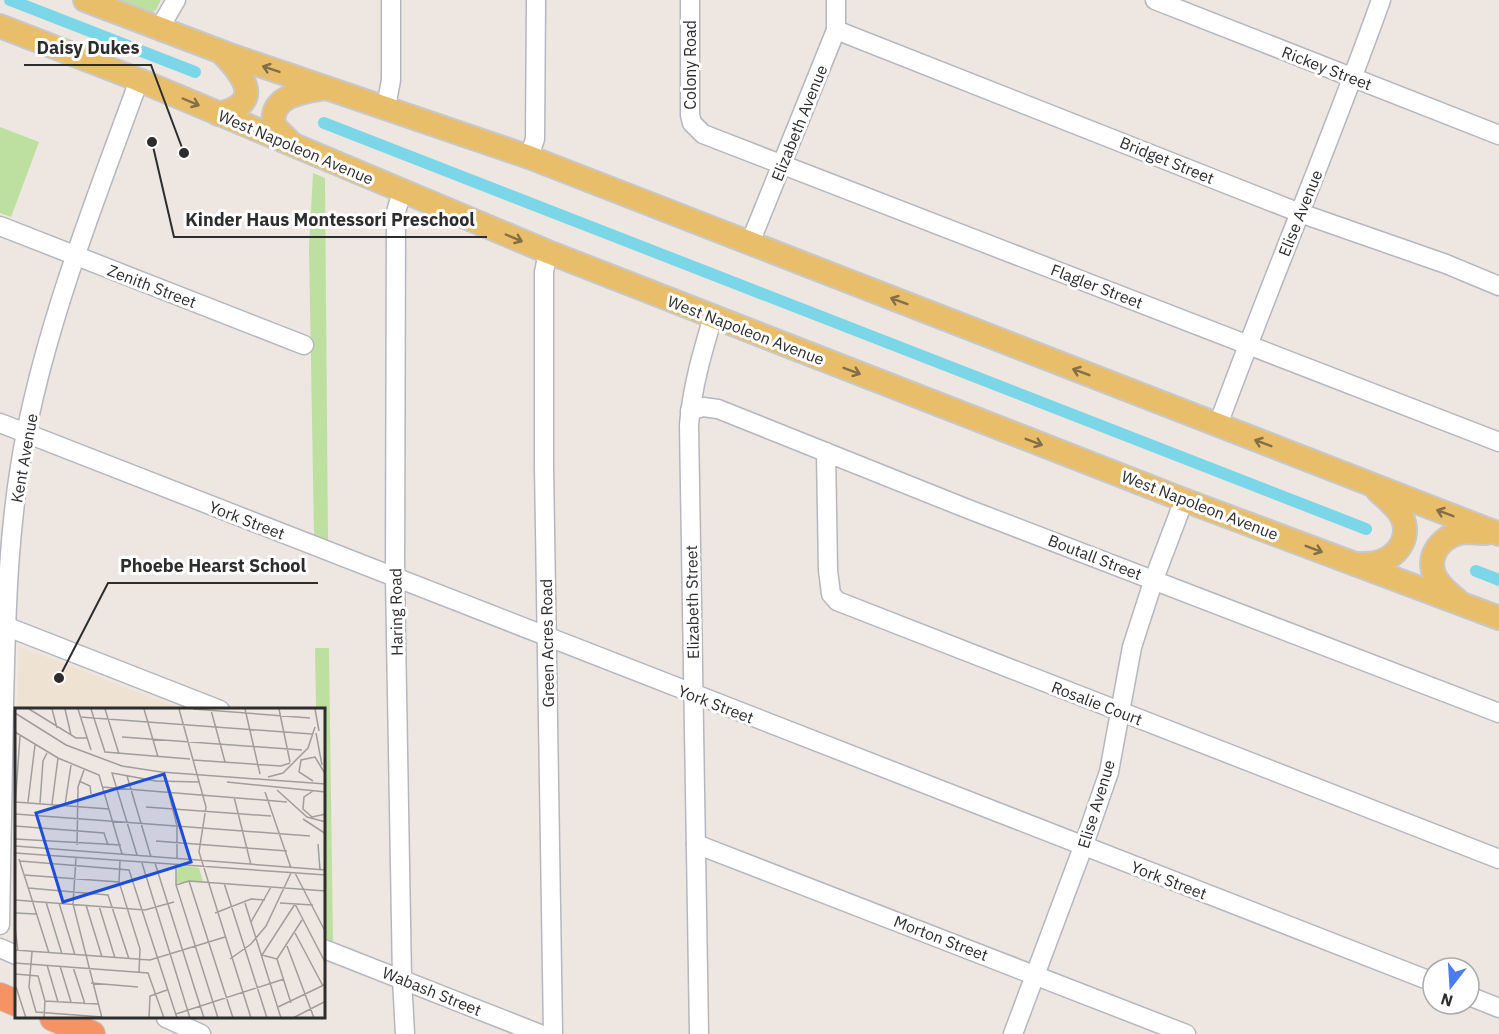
<svg xmlns="http://www.w3.org/2000/svg" width="1499" height="1034" font-family="'IBM Plex Sans',sans-serif">
	<style>
		.education { fill: #eee2d2 }
		.green { fill: #bde0a1 }
		.lines { fill: none; stroke-linecap: round; stroke-linejoin: round }
		.canal { stroke: #7bd7e8; stroke-width: 12 }
		.minor-casing { stroke: #b4b7bf; stroke-width: 21 }
		.major-casing { stroke: #c8c8c8; stroke-width: 26 }
		.highway-casing { stroke: #c8c8c8; stroke-width: 28 }
		.minor { stroke: #fff; stroke-width: 18 }
		.major { stroke: #e9be6a; stroke-width: 22 }
		.highway { stroke: #f59364; stroke-width: 26 }
		.oneway { stroke: #826e48 }
		.labels { text-anchor: middle; dominant-baseline: central; stroke-width: 6; stroke-linejoin: round; paint-order: stroke }
		.street-label { font-size: 16px; fill: #2d2d2d; stroke: #fff }
		.inset-road { fill: none; stroke: #a19d99; stroke-width: 1.5 }
		.view { fill: #1d4ed8; fill-opacity: 0.15; stroke: #1d4ed8; stroke-width: 3 }
		.inset-edge { fill: none; stroke: #2d2d2d; stroke-width: 3 }
		.leader { fill: none; stroke: #2d2d2d; stroke-width: 2 }
		.callout-dot { fill: #2d2d2d; stroke: #fff; stroke-width: 2 }
		.callout-label { font-size: 18px; text-anchor: middle; font-weight: bold; fill: #2d2d2d; stroke: #fff; stroke-width: 6; stroke-linejoin: round; paint-order: stroke }
	</style>
	<rect width="100%" height="100%" fill="#eee7e1"/>
	<polygon class="education" points="18,646 184,710 17,710"/>
	<g class="green">
		<polygon points="117,0 161,0 156,10 151,13"/>
		<polygon points="0,127 39,142 11,217 0,213"/>
		<polygon points="313,173 325,178 328,540 314,535 309,247"/>
		<polygon points="315,648 329,648 333,942 324,937 324,710 316,710"/>
	</g>
	<g class="lines">
		<g class="canal">
			<polyline points="10,0 195,72"/>
			<polyline points="324,123 1366,529"/>
			<polyline points="1476,571 1499,580"/>
		</g>
		<g class="minor-casing">
			<g id="minor">
				<polyline points="690,0 690,115 692,123 703,134 1499,442"/>
				<polyline points="1155,0 1499,135"/>
				<polyline points="159,29 176,0"/>
				<polyline points="836,30 1300,213 1446,264 1499,286"/>
				<polyline points="386,107 391,80 391,0"/>
				<polyline points="529,157 535,139 536,0"/>
				<polyline points="402,191 396,212 395,578 402,979 405,1034"/>
				<polyline points="0,226 304,345"/>
				<polyline points="750,243 836,30 836,0"/>
				<polyline points="548,252 544,272 544,467 553,1034"/>
				<polyline points="690,411 703,407 718,409 968,509 1499,713"/>
				<polyline points="0,423 1433,982"/>
				<path d="M1218,425C1270,283 1330,143 1381,0"/>
				<polyline points="826,452 828,570 831,594 837,601 1499,859"/>
				<polyline points="0,624 220,710"/>
				<polyline points="696,844 1186,1034"/>
				<path d="M0,925C1,851 3,777 4,704C6,613 8,522 26,433C50,312 97,196 139,80"/>
				<polyline points="0,948 16,955"/>
				<polyline points="324,949 540,1034"/>
				<polyline points="1469,996 1499,1008"/>
				<polyline points="166,1018 201,1034"/>
				<path d="M699,1034L689,425C692,388 702,353 713,317"/>
				<polyline points="1013,1034 1083,847 1109,772 1132,647 1154,579 1184,500"/>
			</g>
		</g>
		<g class="major-casing">
			<g id="major">
				<polyline points="85,0 227,54 529,157 1499,534"/>
				<polyline points="0,26 139,80 548,252 1184,500 1499,618"/>
				<path d="M218,114C264,104 245,77 223,54"/>
				<path d="M290,142L274,126C269,95 303,92 325,88"/>
				<path d="M1356,564C1362,564 1369,564 1375,563C1399,558 1414,534 1399,512C1393,504 1386,498 1378,491"/>
				<path d="M1457,600C1448,593 1436,583 1433,571C1428,550 1447,533 1466,532C1472,532 1479,533 1486,533"/>
			</g>
		</g>
		<g class="highway-casing">
			<g id="highway">
				<polyline points="0,996 16,1003"/>
				<polyline points="53,1018 92,1034"/>
			</g>
		</g>
		<use href="#minor" class="minor"/>
		<use href="#major" class="major"/>
		<use href="#highway" class="highway"/>
	</g>
	<defs><path id="oneway-shaft" d="M-6 0H5M1.5-3L5.5 0L1.5 3" fill="none" stroke-width="1.6" stroke-linecap="round" stroke-linejoin="round" transform="scale(1.5)"/></defs>
	<g class="oneway">
		<use href="#oneway-shaft" transform="translate(271 69) rotate(-161)"/>
		<use href="#oneway-shaft" transform="translate(191 102) rotate(23)"/>
		<use href="#oneway-shaft" transform="translate(514 238) rotate(23)"/>
		<use href="#oneway-shaft" transform="translate(899 301) rotate(-159)"/>
		<use href="#oneway-shaft" transform="translate(852 371) rotate(21)"/>
		<use href="#oneway-shaft" transform="translate(1081 372) rotate(-159)"/>
		<use href="#oneway-shaft" transform="translate(1034 442) rotate(21)"/>
		<use href="#oneway-shaft" transform="translate(1263 443) rotate(-159)"/>
		<use href="#oneway-shaft" transform="translate(1445 513) rotate(-159)"/>
		<use href="#oneway-shaft" transform="translate(1314 549) rotate(21)"/>
	</g>
	<g class="labels">
		<g class="street-label">
			<text transform="translate(690 65) rotate(-90)">Colony Road</text>
			<text transform="translate(1327 68) rotate(21)">Rickey Street</text>
			<text transform="translate(799 123) rotate(-68)">Elizabeth Avenue</text>
			<text transform="translate(296 147) rotate(23)">West Napoleon Avenue</text>
			<text transform="translate(1167 160) rotate(22)">Bridget Street</text>
			<text transform="translate(1300 213) rotate(-68)">Elise Avenue</text>
			<text transform="translate(152 286) rotate(21)">Zenith Street</text>
			<text transform="translate(1097 286) rotate(21)">Flagler Street</text>
			<text transform="translate(746 330) rotate(21)">West Napoleon Avenue</text>
			<text transform="translate(24 458) rotate(-80)">Kent Avenue</text>
			<text transform="translate(1200 505) rotate(21)">West Napoleon Avenue</text>
			<text transform="translate(247 520) rotate(21)">York Street</text>
			<text transform="translate(1095 557) rotate(21)">Boutall Street</text>
			<text transform="translate(692 602) rotate(-91)">Elizabeth Street</text>
			<text transform="translate(396 612) rotate(-91)">Haring Road</text>
			<text transform="translate(547 643) rotate(-91)">Green Acres Road</text>
			<text transform="translate(1097 703) rotate(21)">Rosalie Court</text>
			<text transform="translate(716 704) rotate(21)">York Street</text>
			<text transform="translate(1096 804) rotate(-73)">Elise Avenue</text>
			<text transform="translate(1169 880) rotate(21)">York Street</text>
			<text transform="translate(941 938) rotate(21)">Morton Street</text>
			<text transform="translate(432 991) rotate(22)">Wabash Street</text>
		</g>
	</g>
	<g transform="translate(15 708)">
		<rect width="310" height="310" fill="#eee7e1"/>
		<path d="M163,157L184,160L188,173L161,175Z" fill="#bde0a1"/>
		<path class="inset-road" d="M14,1L61,30H72M37,1L42,20M50,1L56,27M63,1L76,42M76,1L90,44L175,51M90,1L104,46M129,1L143,49M164,1L191,99L184,144L236,310M178,1L295,10M230,1L245,66M264,1L275,54M300,1L304,23M196,2L210,54M0,5L51,37L107,58L146,64L311,76M65,9L297,26M0,24L43,50L84,67L107,146M301,25L307,57M107,29L287,42M178,52L266,58L275,55M112,68L136,149M253,69L268,65L293,40L300,19M64,73L75,78L76,86M298,73L284,64L286,52L300,49L309,64M151,74L162,118V151M212,74L311,84M87,79L272,94M262,82L292,109L311,114M298,83L289,89L288,101L297,109L311,106M250,84L276,160M219,89L236,157M0,94L94,101M13,94L20,37M25,95L28,53L32,45M37,96L43,50M50,97L56,57M0,99L5,28M131,99L256,108M0,106L295,128M288,111L311,126M0,118L89,125L93,137M0,131L106,137M141,133L272,143M303,136L305,162M62,137L63,79L69,62M0,138L311,162M0,145L311,167M122,147L97,65L141,73L185,74M61,150L58,196L87,310M4,151L34,245M5,153L114,162L162,310M105,153L104,174L125,241L124,264M127,155L175,310M140,155L189,310M161,156V177L203,310M280,165L311,225M9,167L104,174M174,173L218,310M209,175L252,310M161,177L174,173L311,183M13,180L93,187L114,251M0,192L130,202L159,194M31,194L47,246M44,195L60,247M230,195L266,310M265,195L298,197M280,196L311,256M71,197L87,249M84,198L100,250M0,205L21,206M200,205L236,191L250,192M236,214L256,179M0,219L3,243M280,225L308,278M272,238L299,310M0,242L135,252L210,229M17,244L14,279L21,304L87,309M215,251L236,236L251,218L276,165M262,251L247,247L280,196M262,251L287,212M262,251L276,295M0,255L133,265L149,310M32,257L43,294M45,258L56,294M58,259L70,296M0,266L23,268L30,293L29,310M76,275L123,279M1,279L11,310M30,293L83,296M263,299L311,276M161,306L269,271M134,310L135,288L152,282M278,310L311,293"/>
		<path class="view" d="M149,66L176,154L48,194L21,105Z"/>
		<rect width="310" height="310" class="inset-edge"/>
	</g>
	<path class="leader" d="M184 153L151 65H24M152 142L174 237H487M59 678L108 583H318"/>
	<g class="callout-dot">
		<circle cx="184" cy="153" r="6"/>
		<circle cx="152" cy="142" r="6"/>
		<circle cx="59" cy="678" r="6"/>
	</g>
	<g class="callout-label">
		<text x="88" y="54">Daisy Dukes</text>
		<text x="330" y="226">Kinder Haus Montessori Preschool</text>
		<text x="213" y="572">Phoebe Hearst School</text>
	</g>
	<g transform="translate(1451 986) rotate(197)"><circle r="28" fill="#ffffff" stroke="#ababab" stroke-width="1.5"/>
	<path d="M0-4.5L10 22L0 15L-10 22Z" fill="#4b7cf0"/>
	<text y="-9" font-size="16" font-weight="bold" text-anchor="middle" fill="#2d2d2d">N</text>
	</g>
</svg>
